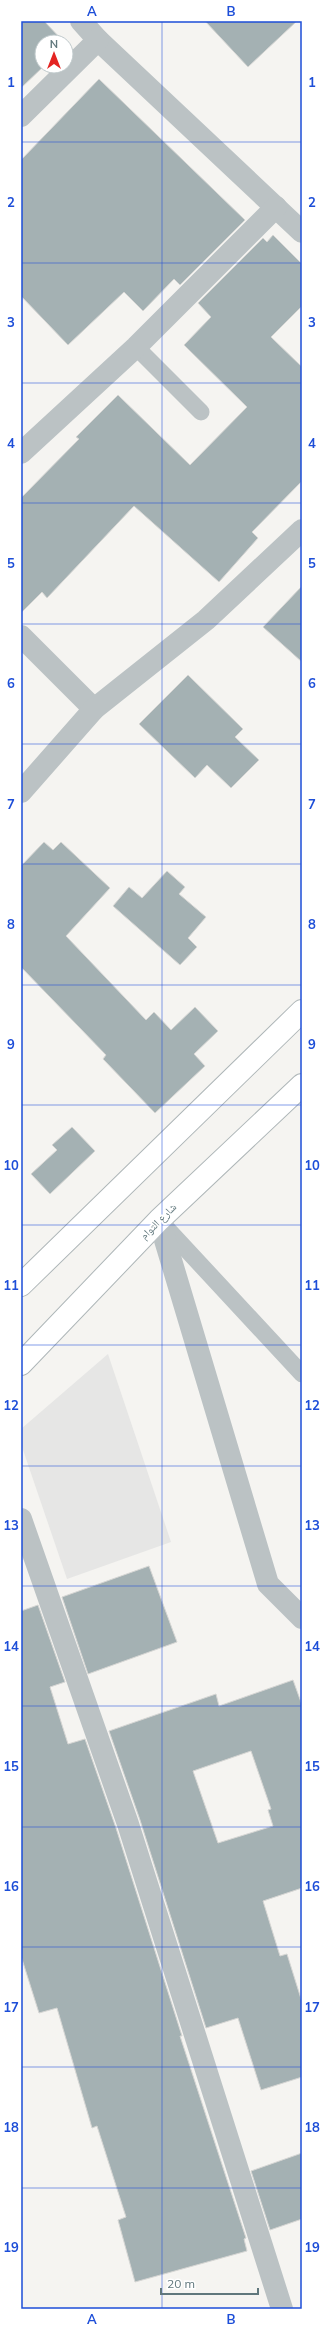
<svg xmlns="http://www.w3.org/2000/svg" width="323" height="2330" font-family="Mulish,'Noto Naskh Arabic',sans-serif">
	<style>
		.built { fill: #e6e6e5 }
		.building { fill: #a4b1b3; stroke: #d6d6d4; fill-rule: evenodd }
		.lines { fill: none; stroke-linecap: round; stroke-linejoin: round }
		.secondary-casing { stroke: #aeb6b8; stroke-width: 24 }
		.lane { stroke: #bbc2c4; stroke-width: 17 }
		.street { stroke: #bbc2c4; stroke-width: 22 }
		.secondary { stroke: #fff; stroke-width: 22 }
		.grid { fill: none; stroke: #1d4ed8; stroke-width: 1; stroke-opacity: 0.55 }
		.labels { text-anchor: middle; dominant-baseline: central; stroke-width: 4; stroke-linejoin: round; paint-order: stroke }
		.street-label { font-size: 11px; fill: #60777c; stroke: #fff }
		.neatline { fill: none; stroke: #1d4ed8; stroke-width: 1.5 }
		.grid-label { font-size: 13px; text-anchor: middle; font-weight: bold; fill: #1d4ed8 }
	</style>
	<rect width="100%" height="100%" fill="#f5f4f1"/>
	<polygon class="built" points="108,1354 171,1542 67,1579 21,1444 21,1429"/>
	<g class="building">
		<polygon points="21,21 44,21 64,42 42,42 42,66 44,66 21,88"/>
		<polygon points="205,21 297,21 248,67"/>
		<polygon points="99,79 245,220 180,285 174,279 143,311 124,292 68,345 21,296 21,160"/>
		<polygon points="273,235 302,264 302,306 271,337 302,367 302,481 252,532 258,538 219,582 134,506 47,598 42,592 21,613 21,498 79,439 76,437 118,395 190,465 247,407 184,345 211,317 198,303 263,238 267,242"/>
		<polygon points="302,586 302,662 263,627"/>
		<polygon points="188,675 243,729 235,737 259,760 231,788 207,765 195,778 139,724"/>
		<polygon points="44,842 53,850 61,842 110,888 66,936 146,1020 154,1012 171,1030 195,1007 218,1031 194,1054 205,1066 155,1113 103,1059 106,1055 21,967 21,866"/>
		<polygon points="167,871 185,887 179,894 206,917 188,938 197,947 180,965 113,906 129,887 142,898"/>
		<polygon points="72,1127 95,1151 50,1194 31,1174 57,1150 52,1145"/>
		<polygon points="149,1566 177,1642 88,1674 62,1597"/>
		<polygon points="38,1605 65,1682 50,1687 68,1744 85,1739 116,1828 182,2036 180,2036 246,2238 244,2239 247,2251 135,2282 118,2220 126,2217 97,2126 92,2128 57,2008 39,2013 21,1956 21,1611"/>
		<path d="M293,1680L302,1705V1888L263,1901L280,1956L287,1954L302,2002V2077L261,2090L238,2018L206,2028L140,1820L109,1731L216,1694L219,1706ZM251,1751L271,1809L268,1810L273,1826L218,1843L193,1771Z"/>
		<polygon points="302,2153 302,2219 270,2230 251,2171"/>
	</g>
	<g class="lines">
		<g class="secondary-casing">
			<g id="secondary">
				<polyline points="21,1285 302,1011"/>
				<polyline points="21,1364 159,1220 302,1085"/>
			</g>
		</g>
		<g class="lane">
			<polyline points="136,347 201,412"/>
			<polyline points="160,1221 302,1374"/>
		</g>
		<g class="street">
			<polyline points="81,21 98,40 302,232"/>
			<polyline points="21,116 98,40"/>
			<polyline points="21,453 136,347 276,207"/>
			<polyline points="21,636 94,709"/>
			<polyline points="21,792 94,709 206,620 302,530"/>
			<polyline points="159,1220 268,1584 302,1618"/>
			<polyline points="21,1519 128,1824 282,2309"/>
		</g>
		<use href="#secondary" class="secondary"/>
	</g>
	<path class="grid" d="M162,21V2309M21,142H302M21,263H302M21,383H302M21,503H302M21,624H302M21,744H302M21,864H302M21,985H302M21,1105H302M21,1225H302M21,1345H302M21,1466H302M21,1586H302M21,1706H302M21,1827H302M21,1947H302M21,2067H302M21,2188H302"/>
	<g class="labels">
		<g class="street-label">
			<text transform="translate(158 1221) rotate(-45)">شارع التوام</text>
		</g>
	</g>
	<rect width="323" height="2330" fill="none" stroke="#ffffff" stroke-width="44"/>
	<g transform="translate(54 54)"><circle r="19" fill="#ffffff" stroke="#bfc9cb"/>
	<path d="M0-3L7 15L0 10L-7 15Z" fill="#e42422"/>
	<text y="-6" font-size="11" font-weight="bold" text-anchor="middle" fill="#60777c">N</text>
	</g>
	<path d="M161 2288v6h97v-6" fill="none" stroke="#60777c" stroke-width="2"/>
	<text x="167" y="2288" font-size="12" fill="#60777c" stroke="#ffffff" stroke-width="3" paint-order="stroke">20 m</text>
	<rect x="22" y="22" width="279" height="2286" class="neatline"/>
	<g class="grid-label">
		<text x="92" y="16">A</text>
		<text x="231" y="16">B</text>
		<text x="11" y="87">1</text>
		<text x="312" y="87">1</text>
		<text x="11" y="207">2</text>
		<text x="312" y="207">2</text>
		<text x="11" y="327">3</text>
		<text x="312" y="327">3</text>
		<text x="11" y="448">4</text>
		<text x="312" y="448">4</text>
		<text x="11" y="568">5</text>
		<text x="312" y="568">5</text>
		<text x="11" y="688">6</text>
		<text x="312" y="688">6</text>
		<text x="11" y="809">7</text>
		<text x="312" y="809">7</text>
		<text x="11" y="929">8</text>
		<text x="312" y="929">8</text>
		<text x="11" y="1049">9</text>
		<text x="312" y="1049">9</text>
		<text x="11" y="1170">10</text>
		<text x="312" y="1170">10</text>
		<text x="11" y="1290">11</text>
		<text x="312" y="1290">11</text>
		<text x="11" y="1410">12</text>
		<text x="312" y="1410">12</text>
		<text x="11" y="1530">13</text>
		<text x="312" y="1530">13</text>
		<text x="11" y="1651">14</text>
		<text x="312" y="1651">14</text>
		<text x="11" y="1771">15</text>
		<text x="312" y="1771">15</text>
		<text x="11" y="1891">16</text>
		<text x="312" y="1891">16</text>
		<text x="11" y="2012">17</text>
		<text x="312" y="2012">17</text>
		<text x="11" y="2132">18</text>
		<text x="312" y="2132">18</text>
		<text x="11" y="2252">19</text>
		<text x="312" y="2252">19</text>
		<text x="92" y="2324">A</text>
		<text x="231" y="2324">B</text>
	</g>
</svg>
